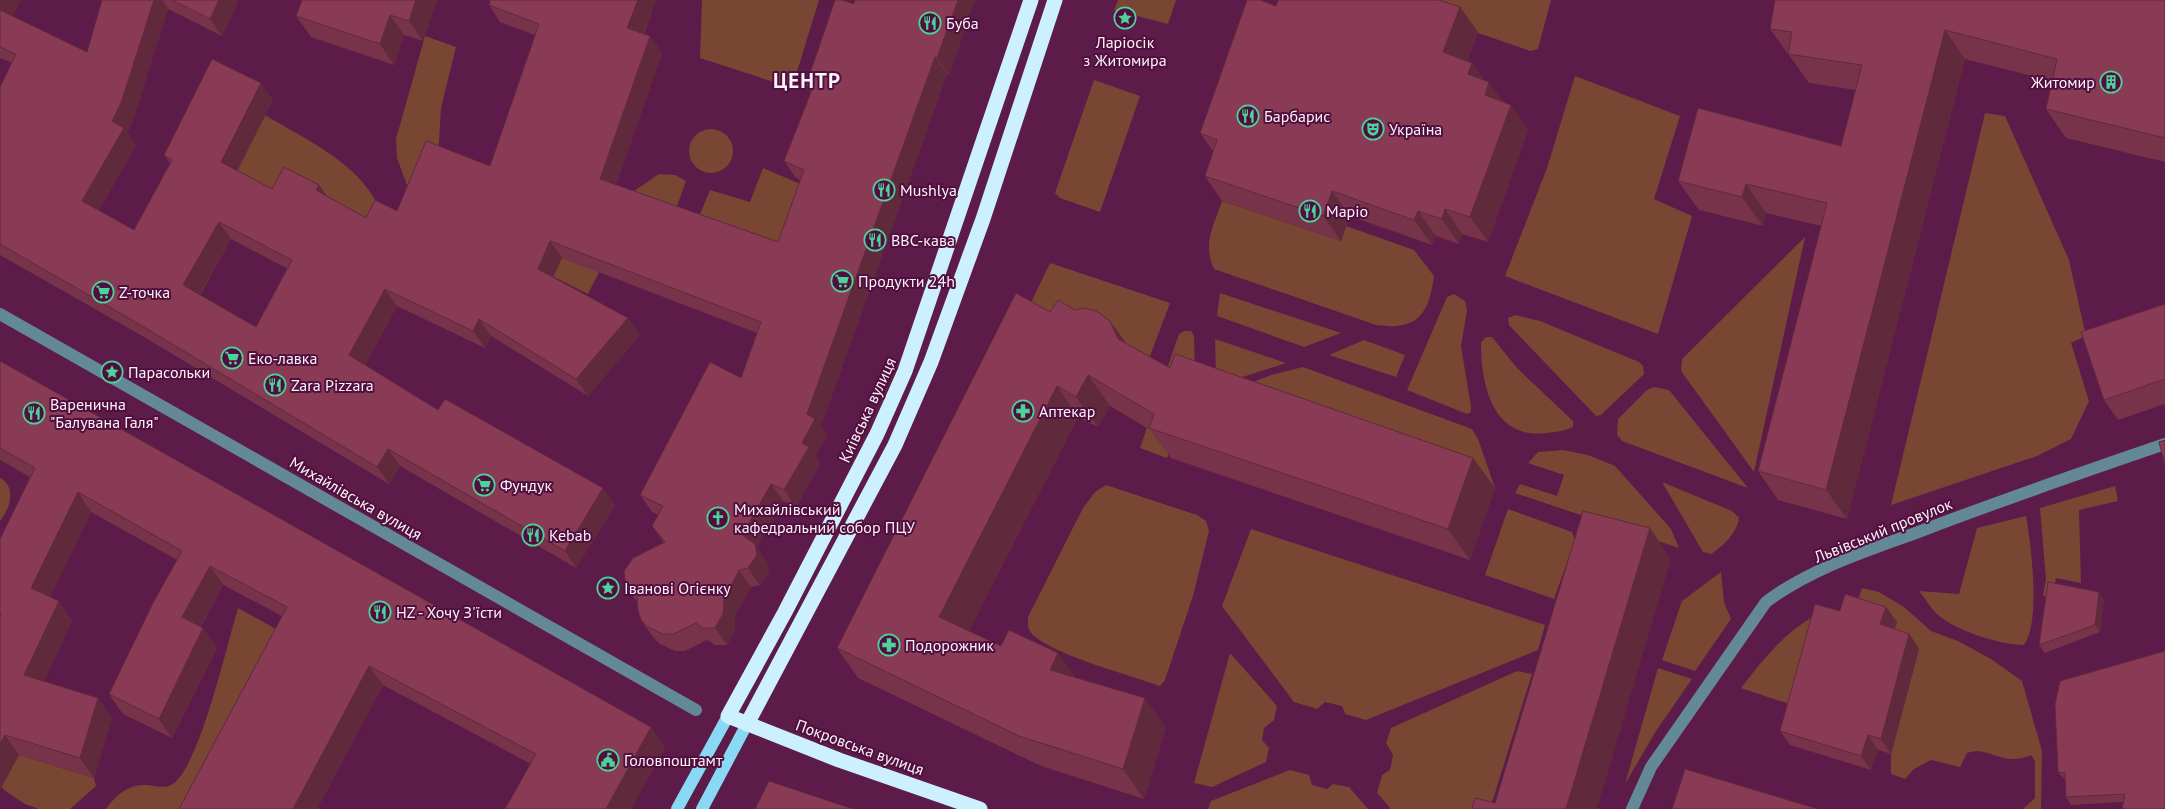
<svg xmlns="http://www.w3.org/2000/svg" width="2165" height="809" font-family="'PT Sans',sans-serif">
	<style>
		.green { fill: #784632 }
		.lines { fill: none; stroke-linecap: round; stroke-linejoin: round }
		.minor { stroke: #648996; stroke-width: 12 }
		.major { stroke: #8ad9f4; stroke-width: 12 }
		.highway { stroke: #ccf0fd; stroke-width: 15 }
		.wall { fill: #763349; fill-rule: evenodd }
		.shaded-wall { fill: #60293c }
		.building { fill: #893b55; stroke: #60293c; fill-rule: evenodd }
		.labels { text-anchor: middle; dominant-baseline: central; stroke-width: 4; stroke-linejoin: round; paint-order: stroke }
		.poi-label { font-size: 16px; fill: #fbf2f7; stroke: #500f3e; text-anchor: start }
		.street-label { font-size: 16px; fill: #fbf2f7; stroke: #500f3e }
		.district-label { font-size: 21px; font-weight: bold; letter-spacing: 1px; fill: #fbf2f7; stroke: #500f3e }
	</style>
	<rect width="100%" height="100%" fill="#5c1b49"/>
	<g class="green">
		<polygon points="702,0 819,0 792,88 700,58"/>
		<polygon points="1118,0 1176,0 1168,24 1114,10"/>
		<polygon points="1383,0 1551,0 1538,49 1530,51"/>
		<polygon points="425,36 456,47 441,108 438,158 446,214 599,272 588,294 425,212 408,188 397,158 396,139"/>
		<polygon points="1575,76 1680,116 1654,199 1692,216 1658,334 1505,276 1547,168"/>
		<polygon points="1094,80 1140,96 1100,212 1060,198 1055,193"/>
		<polygon points="1985,113 2005,116 2069,260 2086,336 2071,343 2089,401 2071,439 2037,456 1891,505"/>
		<path d="M265,115C306,140 358,162 379,207L372,224L284,206L233,179Z"/>
		<circle cx="711" cy="151" r="22"/>
		<polygon points="763,168 810,188 786,251 698,219 710,190 750,202"/>
		<polygon points="659,174 675,175 686,181 676,209 631,193"/>
		<path d="M1222,201L1341,241L1346,226L1414,250L1434,276C1429,314 1418,331 1376,325L1214,269C1202,244 1214,225 1222,201Z"/>
		<polygon points="1805,237 1754,472 1681,371 1682,359"/>
		<polygon points="1050,263 1170,303 1144,372 1025,315"/>
		<polygon points="1220,293 1341,333 1304,347 1217,316"/>
		<polygon points="1454,294 1465,301 1467,310 1461,346 1471,407 1471,412 1467,414 1407,390 1447,297"/>
		<polygon points="1515,315 1540,321 1639,362 1643,366 1644,374 1601,415 1596,416 1509,325 1508,318"/>
		<polygon points="1184,331 1191,331 1194,336 1195,381 1167,458 1140,448 1179,334"/>
		<path d="M1486,337H1492L1517,368L1573,421V427C1565,431 1555,432 1547,433C1492,440 1481,385 1481,342Z"/>
		<polygon points="1215,339 1286,363 1230,381 1216,375"/>
		<polygon points="1364,340 1405,355 1396,377 1329,355"/>
		<polygon points="1303,367 1472,429 1478,439 1495,488 1243,386 1271,375"/>
		<polygon points="1654,387 1669,390 1748,488 1622,441 1617,435 1618,419 1647,390"/>
		<polygon points="1563,450 1588,455 1615,466 1671,529 1679,548 1515,493 1520,484 1557,496 1564,475 1528,463 1538,452"/>
		<path d="M0,478C17,487 10,509 0,521Z"/>
		<path d="M1662,482L1732,511L1739,518C1737,533 1723,546 1711,554L1703,552Z"/>
		<path d="M1106,485L1197,515L1206,521L1209,531L1193,596L1165,680L1160,686C1130,675 1053,655 1032,634C1027,629 1028,623 1028,617L1083,508L1095,492Z"/>
		<polygon points="2115,486 2118,501 2079,510 2081,583 2056,578 2052,598 2043,596 2046,579 2040,508"/>
		<polygon points="1508,509 1572,532 1575,540 1554,599 1485,575"/>
		<path d="M2026,516C2031,543 2041,623 2024,645C2000,645 1953,630 1936,613C1930,607 1925,598 1919,591L1959,594L1977,528Z"/>
		<polygon points="1251,529 1545,625 1538,650 1366,720 1345,714 1342,706 1325,702 1317,709 1294,702 1222,606"/>
		<polygon points="1721,572 1724,602 1731,619 1695,671 1662,660 1682,601"/>
		<path d="M1862,588L1879,592L1904,607L1931,631L1958,641L1991,659L2022,681L2042,751L2041,809H2023L2035,798V761L2031,755C2001,768 1990,745 1967,753L1960,767L1931,760L1914,769L1905,779L1891,774V754L1919,649L1891,638L1896,622L1855,609Z"/>
		<path d="M238,608L276,629L205,809H106C116,795 128,784 147,785C156,786 164,789 173,784C200,765 227,644 238,608Z"/>
		<path d="M1811,618L1801,708L1741,688C1761,662 1783,634 1811,618Z"/>
		<polygon points="1230,653 1277,706 1274,720 1264,728 1262,740 1269,748 1266,762 1212,787 1194,783"/>
		<polygon points="1658,668 1692,679 1656,731 1625,784"/>
		<polygon points="1517,671 1532,674 1490,809 1391,809 1377,793 1382,775 1390,770 1393,755 1386,743 1391,728"/>
		<polygon points="0,749 94,778 96,786 70,809 39,809 25,804 4,790 0,784"/>
		<polygon points="1290,770 1309,775 1312,785 1327,789 1333,784 1349,787 1368,809 1208,809 1211,801"/>
	</g>
	<g class="lines">
		<g class="minor">
			<polyline points="0,314 696,710"/>
			<path d="M1632,809L1651,767L1766,602C1811,568 1869,550 1921,531C2002,500 2083,472 2165,444"/>
		</g>
		<g class="major">
			<polyline points="677,809 728,716"/>
			<polyline points="702,809 747,724"/>
		</g>
		<g class="highway">
			<polyline points="747,724 895,445 931,362 983,219 1055,0"/>
			<polyline points="980,809 839,760 728,716 785,612 877,434 905,371 1031,0"/>
		</g>
	</g>
	<g class="wall">
		<path d="M0,0H21L12,16L87,52L102,0H236L238,2L222,36L168,9L133,120L127,132L136,145L99,210L134,230L170,163L164,155L273,100L237,170L272,189L327,196L366,218L397,211L490,166L535,35L500,22L489,5L656,0L644,34L650,36L662,53L616,185L778,242L800,180L796,178L784,161L811,92L806,85L854,4L855,0H975L949,75L947,74L821,426L827,436L815,456L820,464L796,507L783,501L756,547L766,561L769,572L760,585L751,587L735,615V631L727,645H715L707,640L685,651H675L660,644L653,637L641,620L637,602L626,587L664,543L652,526L658,515L652,512L640,495L741,378L757,333L562,258L553,278L628,318L640,335L588,396L491,336L485,348L397,306L365,365L438,410L615,505L576,568L400,466L389,484L144,337L0,255V87L12,63L0,58ZM231,239L288,269L256,327L200,295Z"/>
		<polygon points="302,0 437,0 423,41 404,35 394,65 311,37 296,16"/>
		<polygon points="2165,0 2165,162 2066,138 2046,109 2052,81 1965,59 1847,519 1778,500 1758,471 1821,226 1766,213 1763,226 1699,210 1678,181 1841,146 1856,90 1809,83 1770,29"/>
		<polygon points="1276,6 1478,32 1467,61 1472,63 1484,80 1504,102 1511,105 1528,130 1488,242 1462,234 1459,244 1436,236 1432,245 1350,216 1341,241 1222,201 1205,176 1213,151 1200,133"/>
		<polygon points="2165,304 2165,404 2118,420 2104,400"/>
		<polygon points="1075,310 1110,321 1126,344 1170,368 1473,458 1495,488 1470,560 1171,458 1150,430 1110,406 1098,427 1078,417 969,631 1001,646 1058,653 1075,677 1166,728 1144,799 1041,766 858,678 837,648 1050,312"/>
		<polygon points="0,361 651,727 665,747 631,809 505,809 531,764 383,685 317,809 179,809 282,616 223,585 201,627 203,628 217,648 172,738 123,714 109,694 177,560 91,512 50,597 59,601 72,621 44,681 112,718 94,778 19,755 0,790 0,539 30,477 0,460"/>
		<polygon points="2104,600 2100,632 2045,653 2039,645"/>
		<polygon points="1886,607 1897,622 1894,629 1919,648 1891,754 1878,750 1871,770 1790,745 1780,731 1840,611"/>
		<polygon points="2165,651 2123,802 2071,805 2066,797 2065,780 2064,779 2058,772"/>
	</g>
	<g class="shaded-wall">
		<polygon points="0,0 21,0 8,25 0,14"/>
		<polygon points="154,0 162,0 168,9 133,120 127,132 136,145 94,218 82,201 112,121"/>
		<polygon points="219,0 236,0 238,2 222,36 210,19"/>
		<polygon points="416,0 437,0 423,41 409,21"/>
		<polygon points="638,0 656,0 639,45 627,28"/>
		<polygon points="957,0 975,0 949,75 937,58"/>
		<polygon points="1460,7 1478,32 1460,77 1443,52"/>
		<polygon points="390,15 404,35 394,65 380,44"/>
		<polygon points="1945,30 1965,59 1847,519 1826,490"/>
		<polygon points="650,36 662,53 612,196 600,179"/>
		<polygon points="935,57 947,74 821,426 827,436 815,456 820,464 796,507 784,490 802,443 807,414"/>
		<polygon points="1472,63 1488,85 1489,82 1507,107 1502,120 1468,74"/>
		<polygon points="261,83 273,100 233,179 221,162"/>
		<polygon points="1511,105 1528,130 1488,242 1470,217"/>
		<polygon points="1746,184 1766,213 1763,226 1742,197"/>
		<polygon points="319,185 331,202 316,190"/>
		<polygon points="1332,191 1350,216 1341,241 1323,216"/>
		<polygon points="1445,209 1462,234 1459,244 1442,219"/>
		<polygon points="1418,211 1436,236 1432,245 1414,220"/>
		<polygon points="219,222 231,239 195,302 183,285"/>
		<polygon points="550,241 562,258 549,286 538,269"/>
		<polygon points="385,289 397,306 361,372 349,355"/>
		<polygon points="628,318 640,335 588,396 576,379"/>
		<polygon points="479,319 491,336 485,348 473,331"/>
		<polygon points="1110,321 1132,351 1118,339"/>
		<polygon points="1088,375 1110,406 1098,427 1076,397"/>
		<polygon points="1057,386 1078,417 961,647 939,617"/>
		<polygon points="388,449 400,466 389,484 377,467"/>
		<polygon points="1473,458 1495,488 1470,560 1448,529"/>
		<polygon points="771,484 783,501 757,547 766,561 769,572 760,585 748,568 742,535"/>
		<polygon points="603,488 615,505 576,568 565,551"/>
		<polygon points="78,492 91,512 45,607 31,588"/>
		<polygon points="1650,528 1671,559 1597,809 1566,809"/>
		<polygon points="210,566 223,585 195,637 182,617"/>
		<polygon points="739,570 751,587 735,615 735,631 727,645 715,628 724,599"/>
		<polygon points="2099,592 2104,600 2100,632 2095,625"/>
		<polygon points="59,601 72,621 38,694 24,675"/>
		<polygon points="1886,607 1897,622 1891,638 1880,624"/>
		<polygon points="203,628 217,648 172,738 159,719"/>
		<polygon points="1909,634 1919,648 1891,754 1881,739"/>
		<polygon points="1058,653 1080,683 1050,670"/>
		<polygon points="369,666 383,685 317,809 293,809"/>
		<polygon points="98,698 112,718 94,778 80,758"/>
		<polygon points="1145,698 1166,728 1144,799 1123,769"/>
		<polygon points="651,727 665,747 631,809 606,809"/>
		<polygon points="5,735 19,755 0,790 0,744"/>
		<polygon points="1868,735 1878,750 1871,770 1861,756"/>
	</g>
	<g class="building">
		<path d="M102,0H154L121,103L112,121L124,128L82,201L134,230L172,160L164,155L212,59L261,83L221,162L272,189L284,167L319,185L316,190L366,218L375,200L397,211L426,141L490,166L539,24L489,5L490,0H638L627,28L650,36L600,179L778,242L804,170L784,161L813,87L806,85L835,0H842L854,4L855,0H958L937,58L935,57L807,414L815,419L802,443L809,447L784,490L771,484L742,535L755,544L757,555L748,568L739,570L724,599L723,614L715,628H703L696,623L673,634H663L648,627L641,620L638,610L637,592L626,587L624,571L633,558L665,542L652,526L663,506L640,495L710,362L741,378L761,322L550,241L538,269L628,318L576,379L479,319L473,331L385,289L349,355L438,410L445,399L603,488L565,551L388,449L377,467L132,320L0,244V87L16,54L0,47V10L87,52ZM219,222L292,260L256,327L183,285Z"/>
		<polygon points="172,0 219,0 210,19"/>
		<polygon points="302,0 416,0 409,21 390,15 380,44 296,16"/>
		<polygon points="1247,0 1260,0 1276,6 1278,0 1439,0 1460,7 1443,52 1472,63 1468,74 1489,82 1485,95 1511,105 1470,217 1445,209 1442,219 1418,211 1414,220 1332,191 1323,216 1205,176 1217,140 1200,133"/>
		<polygon points="1775,0 2165,0 2165,138 2046,109 2057,59 1945,30 1826,490 1758,471 1827,203 1746,184 1742,197 1678,181 1698,108 1841,146 1862,65 1788,54 1792,32 1770,29"/>
		<polygon points="1016,293 1050,312 1058,300 1075,310 1084,308 1096,311 1110,321 1118,339 1170,368 1175,354 1473,458 1448,529 1149,428 1154,414 1088,375 1076,397 1057,386 939,617 1001,646 1009,630 1058,653 1050,670 1145,698 1123,769 1019,736 837,648"/>
		<polygon points="2165,304 2165,379 2104,400 2081,332"/>
		<polygon points="0,361 651,727 606,809 505,809 536,754 369,666 293,809 179,809 287,607 210,566 182,617 203,628 159,719 109,694 153,603 182,551 78,492 31,588 59,601 24,675 98,698 80,758 5,735 0,744 0,617 1,614 0,613 0,539 35,468 0,448"/>
		<polygon points="2165,440 2165,465 2159,442"/>
		<polygon points="1583,511 1650,528 1566,809 1472,809 1475,798 1495,803"/>
		<polygon points="2048,582 2099,592 2095,625 2039,645"/>
		<polygon points="1845,594 1886,607 1880,624 1909,634 1881,739 1868,735 1861,756 1780,731 1815,604 1840,611"/>
		<polygon points="2165,651 2165,809 2122,809 2125,794 2066,797 2065,773 2058,772 2055,704 2060,681"/>
		<polygon points="1685,769 1818,809 1672,809"/>
		<polygon points="769,781 853,809 755,809"/>
	</g>
	<defs>
		<g id="sight-ring" transform="scale(1.125)"><circle r="9.5" fill="#500f3e" stroke="#4dd39a" stroke-width="1.5"/><path d="M0-6L1.8-2.2L6-1.7L2.9 1.2L3.7 5.4L0 3.3L-3.7 5.4L-2.9 1.2L-6-1.7L-1.8-2.2Z" fill="#4dd39a"/></g>
		<g id="restaurant-ring" transform="scale(1.125)"><circle r="9.5" fill="#500f3e" stroke="#4dd39a" stroke-width="1.5"/><path d="M-5-6h1v4h1v-4h1v4h1v-4h1v5L-1.5 .5V6h-2V.5L-5-1ZM5-6V6H3V1.5H1.5Q1.5-4 5-6Z" fill="#4dd39a"/></g>
		<g id="building-ring" transform="scale(1.125)"><circle r="9.5" fill="#500f3e" stroke="#4dd39a" stroke-width="1.5"/><path d="M-4-6H4V6H1V3H-1V6H-4ZM-2.5-4.3h1.7v1.8h-1.7ZM.8-4.3h1.7v1.8H.8ZM-2.5-1h1.7V.8h-1.7ZM.8-1h1.7V.8H.8Z" fill="#4dd39a"/></g>
		<g id="theatre-ring" transform="scale(1.125)"><circle r="9.5" fill="#500f3e" stroke="#4dd39a" stroke-width="1.5"/><path d="M-5-5.5Q0-4 5-5.5V0Q5 5 0 6Q-5 5-5 0ZM-3.3-2.5H-1v1.5H-3.3ZM1-2.5H3.3v1.5H1ZM-2.8 1Q0 5.5 2.8 1Z" fill="#4dd39a"/></g>
		<g id="supermarket-ring" transform="scale(1.125)"><circle r="9.5" fill="#500f3e" stroke="#4dd39a" stroke-width="1.5"/><path d="M-6-5.5h2.5l.6 2H6L4.5 2H-2.5L-4.4-4H-6ZM-1.5 3.2a1.3 1.3 0 1 0 .1 0ZM3 3.2a1.3 1.3 0 1 0 .1 0Z" fill="#4dd39a"/></g>
		<g id="pharmacy-ring" transform="scale(1.125)"><circle r="9.5" fill="#500f3e" stroke="#4dd39a" stroke-width="1.5"/><path d="M-2-6h4v4h4v4h-4v4h-4v-4h-4v-4h4Z" fill="#4dd39a"/></g>
		<g id="church-ring" transform="scale(1.125)"><circle r="9.5" fill="#500f3e" stroke="#4dd39a" stroke-width="1.5"/><path d="M-1.2-6h2.4v3.5h3.3v2.4h-3.3V6h-2.4V-.1h-3.3v-2.4h3.3Z" fill="#4dd39a"/></g>
		<g id="civic-ring" transform="scale(1.125)"><circle r="9.5" fill="#500f3e" stroke="#4dd39a" stroke-width="1.5"/><path d="M-.6-6.5H3V-4.5H.6V-3L4-1V1h2V6H-6V1h2V-1L-.6-3ZM-1.2 2.5V6h2.4V2.5Z" fill="#4dd39a"/></g>
	</defs>
	<g fill-rule="evenodd">
		<use href="#sight-ring" x="1125" y="18"/>
		<use href="#restaurant-ring" x="930" y="23"/>
		<use href="#building-ring" x="2111" y="82"/>
		<use href="#restaurant-ring" x="1248" y="116"/>
		<use href="#theatre-ring" x="1373" y="129"/>
		<use href="#restaurant-ring" x="884" y="190"/>
		<use href="#restaurant-ring" x="1310" y="211"/>
		<use href="#restaurant-ring" x="875" y="240"/>
		<use href="#supermarket-ring" x="842" y="281"/>
		<use href="#supermarket-ring" x="103" y="292"/>
		<use href="#supermarket-ring" x="232" y="358"/>
		<use href="#sight-ring" x="112" y="372"/>
		<use href="#restaurant-ring" x="275" y="385"/>
		<use href="#pharmacy-ring" x="1023" y="411"/>
		<use href="#restaurant-ring" x="34" y="413"/>
		<use href="#supermarket-ring" x="484" y="485"/>
		<use href="#church-ring" x="718" y="518"/>
		<use href="#restaurant-ring" x="533" y="535"/>
		<use href="#sight-ring" x="608" y="588"/>
		<use href="#restaurant-ring" x="380" y="612"/>
		<use href="#pharmacy-ring" x="889" y="645"/>
		<use href="#civic-ring" x="608" y="760"/>
	</g>
	<g class="labels">
		<g class="poi-label">
			<text x="946" y="23">Буба</text>
			<text x="1125" y="42" text-anchor="middle">Ларіосік<tspan x="1125" dy="18">з Житомира</tspan></text>
			<text x="2095" y="82" text-anchor="end">Житомир</text>
			<text x="1264" y="116">Барбарис</text>
			<text x="1389" y="129">Україна</text>
			<text x="900" y="190">Mushlya</text>
			<text x="1326" y="211">Маріо</text>
			<text x="891" y="240">BBC-кава</text>
			<text x="858" y="281">Продукти 24h</text>
			<text x="119" y="292">Z-точка</text>
			<text x="248" y="358">Еко-лавка</text>
			<text x="128" y="372">Парасольки</text>
			<text x="291" y="385">Zara Pizzara</text>
			<text x="50" y="404">Варенична<tspan x="50" dy="18">"Балувана Галя"</tspan></text>
			<text x="1039" y="411">Аптекар</text>
			<text x="500" y="485">Фундук</text>
			<text x="734" y="509">Михайлівський<tspan x="734" dy="18">кафедральний собор ПЦУ</tspan></text>
			<text x="549" y="535">Kebab</text>
			<text x="624" y="588">Іванові Огієнку</text>
			<text x="396" y="612">HZ - Хочу З'їсти</text>
			<text x="905" y="645">Подорожник</text>
			<text x="624" y="760">Головпоштамт</text>
		</g>
		<g class="street-label">
			<text transform="translate(867 410) rotate(-65)">Київська вулиця</text>
			<text transform="translate(356 498) rotate(30)">Михайлівська вулиця</text>
			<text transform="translate(1883 530) rotate(-22)">Львівський провулок</text>
			<text transform="translate(860 747) rotate(20)">Покровська вулиця</text>
		</g>
		<g class="district-label">
			<text x="807" y="80">ЦЕНТР</text>
		</g>
	</g>
</svg>
